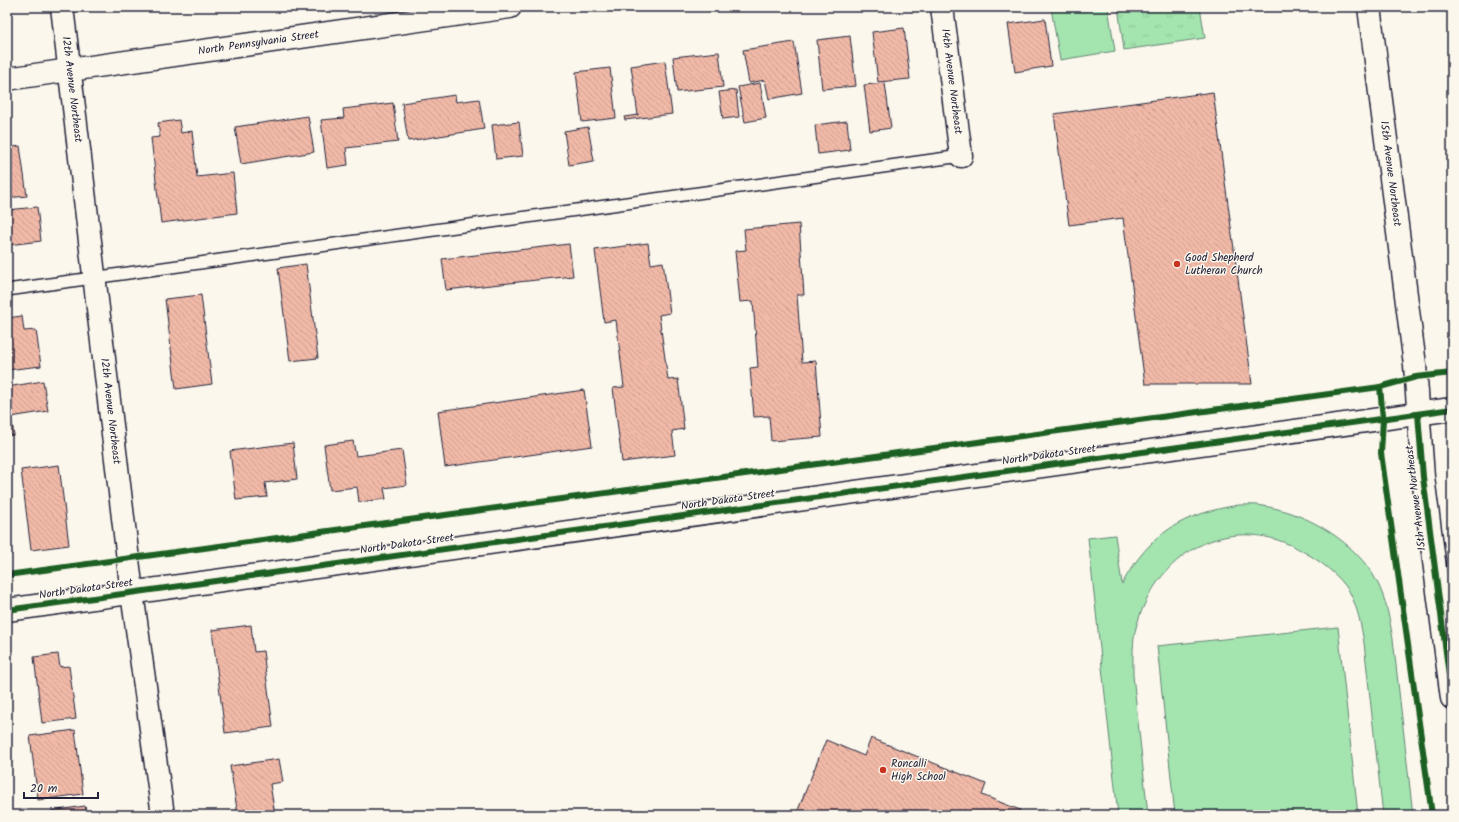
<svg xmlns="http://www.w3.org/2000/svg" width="1459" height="822" font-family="Kalam,sans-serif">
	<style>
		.green { fill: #a4e5af; stroke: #638475 }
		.park { fill: url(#park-tufts); stroke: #638475 }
		.building { fill: url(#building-back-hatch); stroke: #22223b }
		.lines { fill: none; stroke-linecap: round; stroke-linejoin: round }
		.lane-casing { stroke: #22223b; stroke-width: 14 }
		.street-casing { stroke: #22223b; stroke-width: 25 }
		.secondary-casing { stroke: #22223b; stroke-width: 25 }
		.lane { stroke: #fbf7ec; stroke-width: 11 }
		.street { stroke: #fbf7ec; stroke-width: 22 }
		.secondary { stroke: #fbf7ec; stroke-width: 22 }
		.cycleway-casing { stroke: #fbf7ec; stroke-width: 8 }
		.cycleway { stroke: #1b5e20; stroke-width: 6 }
		.poi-dot { fill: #c8321e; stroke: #fbf7ec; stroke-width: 1.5 }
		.labels { text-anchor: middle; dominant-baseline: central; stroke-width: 3; stroke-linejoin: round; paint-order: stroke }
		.street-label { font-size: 11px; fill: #22223b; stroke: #fbf7ec }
		.poi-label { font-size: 11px; fill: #22223b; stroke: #fbf7ec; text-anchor: start }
	</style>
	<defs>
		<pattern id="park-tufts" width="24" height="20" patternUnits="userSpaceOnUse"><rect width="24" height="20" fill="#a4e5af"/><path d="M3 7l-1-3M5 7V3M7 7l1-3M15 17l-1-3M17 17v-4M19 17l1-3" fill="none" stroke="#8dc497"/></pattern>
		<pattern id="building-back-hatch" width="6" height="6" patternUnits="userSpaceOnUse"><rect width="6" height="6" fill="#f1b9a7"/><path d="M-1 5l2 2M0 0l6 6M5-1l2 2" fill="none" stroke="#ce9f91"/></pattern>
	</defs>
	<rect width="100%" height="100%" fill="#fbf7ec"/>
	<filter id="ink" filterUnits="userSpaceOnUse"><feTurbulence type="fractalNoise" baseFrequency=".025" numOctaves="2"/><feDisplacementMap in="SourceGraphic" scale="8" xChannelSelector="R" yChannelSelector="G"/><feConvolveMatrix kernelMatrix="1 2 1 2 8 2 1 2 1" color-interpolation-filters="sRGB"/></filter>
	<g filter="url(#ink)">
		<g class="green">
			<polygon points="1057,7 1108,7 1115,51 1060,60 1051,8"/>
			<path d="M1239,505C1247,505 1255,504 1263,506C1304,512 1349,538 1372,573C1385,593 1389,616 1393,639L1413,815H1383L1364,643C1361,625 1358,608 1349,591C1339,575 1320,561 1304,552C1233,510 1160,549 1137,624C1132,640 1133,657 1133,675L1148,815H1118L1088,538L1115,535L1122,584C1150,533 1182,514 1239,505Z"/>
			<polygon points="1338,627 1358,815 1175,815 1157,646"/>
		</g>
		<polygon class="park" points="1118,7 1200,7 1205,38 1124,50"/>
		<g class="building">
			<polygon points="1045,19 1051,66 1015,72 1008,24"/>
			<polygon points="904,28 910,79 878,82 872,32"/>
			<polygon points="850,36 856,86 822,89 817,40"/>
			<polygon points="794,42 802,93 769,99 765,80 749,83 743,50"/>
			<polygon points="719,52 723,87 677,92 673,57"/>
			<polygon points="665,61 672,114 625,120 624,117 638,115 631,66"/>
			<polygon points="610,68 616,118 582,122 576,72"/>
			<polygon points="760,83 766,118 745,122 738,87"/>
			<polygon points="885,83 891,128 870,131 864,85"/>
			<polygon points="736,90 739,117 723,119 719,92"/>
			<polygon points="1213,92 1252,384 1145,384 1123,218 1069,225 1054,114"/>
			<polygon points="455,95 456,102 479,99 484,129 408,141 402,103"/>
			<polygon points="393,103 398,142 346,148 348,165 327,168 321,120 344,118 343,109"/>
			<polygon points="308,116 314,152 241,164 235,127"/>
			<polygon points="179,120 181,133 192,131 197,177 233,173 237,213 161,223 151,138 160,137 158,123"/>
			<polygon points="847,121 850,150 818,154 815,125"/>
			<polygon points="519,122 523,156 496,159 492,125"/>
			<polygon points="588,127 594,161 569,165 564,131"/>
			<polygon points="20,146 27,196 7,198 7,148"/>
			<polygon points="37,207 41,241 8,245 7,210"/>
			<polygon points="799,224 804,295 797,295 802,362 816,361 822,437 771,441 769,416 754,417 750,368 758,367 753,301 740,302 735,251 746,250 744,229"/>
			<polygon points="648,243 651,264 663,262 670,313 659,315 668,380 678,379 684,429 672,431 675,455 622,462 613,388 624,387 616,320 604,322 595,250"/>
			<polygon points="569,244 573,276 446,290 442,259"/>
			<polygon points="306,264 318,358 290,361 278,268"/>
			<polygon points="201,295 212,384 176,389 165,299"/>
			<polygon points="22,316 24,331 36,330 41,366 7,370 7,318"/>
			<polygon points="43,381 48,411 11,417 14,435 7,436 7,387"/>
			<polygon points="584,390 592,446 445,467 438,411"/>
			<polygon points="353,441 356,456 402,450 407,485 384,488 386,499 359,502 357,487 330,490 324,445"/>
			<polygon points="293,443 297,479 265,483 267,497 236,500 230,451"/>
			<polygon points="59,465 69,545 31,550 21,470"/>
			<polygon points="7,523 11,555 7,555"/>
			<polygon points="251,625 254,652 263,651 273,727 225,733 212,630"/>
			<polygon points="58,654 60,667 69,666 76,719 42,723 34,657"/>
			<polygon points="75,730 83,794 38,800 30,736"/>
			<polygon points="871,738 986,784 982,795 1020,810 1018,815 796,815 826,740 864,756"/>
			<polygon points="279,759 283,782 270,784 275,815 238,815 230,766"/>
			<polygon points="85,806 87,815 51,815 51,811"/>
		</g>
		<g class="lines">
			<g class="lane-casing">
				<polyline id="lane" points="7,290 961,156"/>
			</g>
			<g class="street-casing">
				<g id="street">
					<path id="s1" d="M942,7L961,156"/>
					<path id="s2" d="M7,79L510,7"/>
					<polyline points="132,593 163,815"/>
				</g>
			</g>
			<g class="secondary-casing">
				<g id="secondary">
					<path id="s3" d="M62,7L132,593"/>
					<path id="s4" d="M1369,7L1415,365L1423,477L1452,698"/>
					<polyline points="7,610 1452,409"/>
				</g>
			</g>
			<use href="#lane" class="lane"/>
			<use href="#street" class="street"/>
			<use href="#secondary" class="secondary"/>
			<g class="cycleway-casing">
				<g id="cycleway">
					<polyline points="1380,387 1383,419 1381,453 1432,815"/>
					<polyline points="1418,414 1423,477 1452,698"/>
					<polyline points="7,575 1380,387 1416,377 1452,373"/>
					<polyline points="7,610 1452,409"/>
				</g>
			</g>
			<use href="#cycleway" class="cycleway"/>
		</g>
	</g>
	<g class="poi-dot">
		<circle cx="1177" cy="264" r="4"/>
		<circle cx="883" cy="770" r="4"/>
	</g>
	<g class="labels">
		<g class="street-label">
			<text stroke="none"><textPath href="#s2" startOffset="254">North Pennsylvania Street</textPath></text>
			<text stroke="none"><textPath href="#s1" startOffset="75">14th Avenue Northeast</textPath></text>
			<text stroke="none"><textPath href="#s3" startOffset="83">12th Avenue Northeast</textPath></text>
			<text stroke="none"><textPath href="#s4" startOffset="168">15th Avenue Northeast</textPath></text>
			<text stroke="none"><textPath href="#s3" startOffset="407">12th Avenue Northeast</textPath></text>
			<text transform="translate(1049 455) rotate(-8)">North Dakota Street</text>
			<text transform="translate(1416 498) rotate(-97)">15th Avenue Northeast</text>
			<text transform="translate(728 500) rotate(-8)">North Dakota Street</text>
			<text transform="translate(407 544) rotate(-8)">North Dakota Street</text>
			<text transform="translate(86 589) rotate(-8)">North Dakota Street</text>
		</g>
		<g class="poi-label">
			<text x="1185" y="258">Good Shepherd<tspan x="1185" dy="13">Lutheran Church</tspan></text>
			<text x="891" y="764">Roncalli<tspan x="891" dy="13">High School</tspan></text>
		</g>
	</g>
	<rect width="1459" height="822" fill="none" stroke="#fbf7ec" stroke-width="24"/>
	<rect x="12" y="12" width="1435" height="798" fill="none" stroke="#22223b" stroke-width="1.5" filter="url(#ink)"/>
	<path d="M24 792v6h74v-6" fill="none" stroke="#22223b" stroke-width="2"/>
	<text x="30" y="792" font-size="12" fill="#22223b" stroke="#fbf7ec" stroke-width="3" paint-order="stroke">20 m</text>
</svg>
